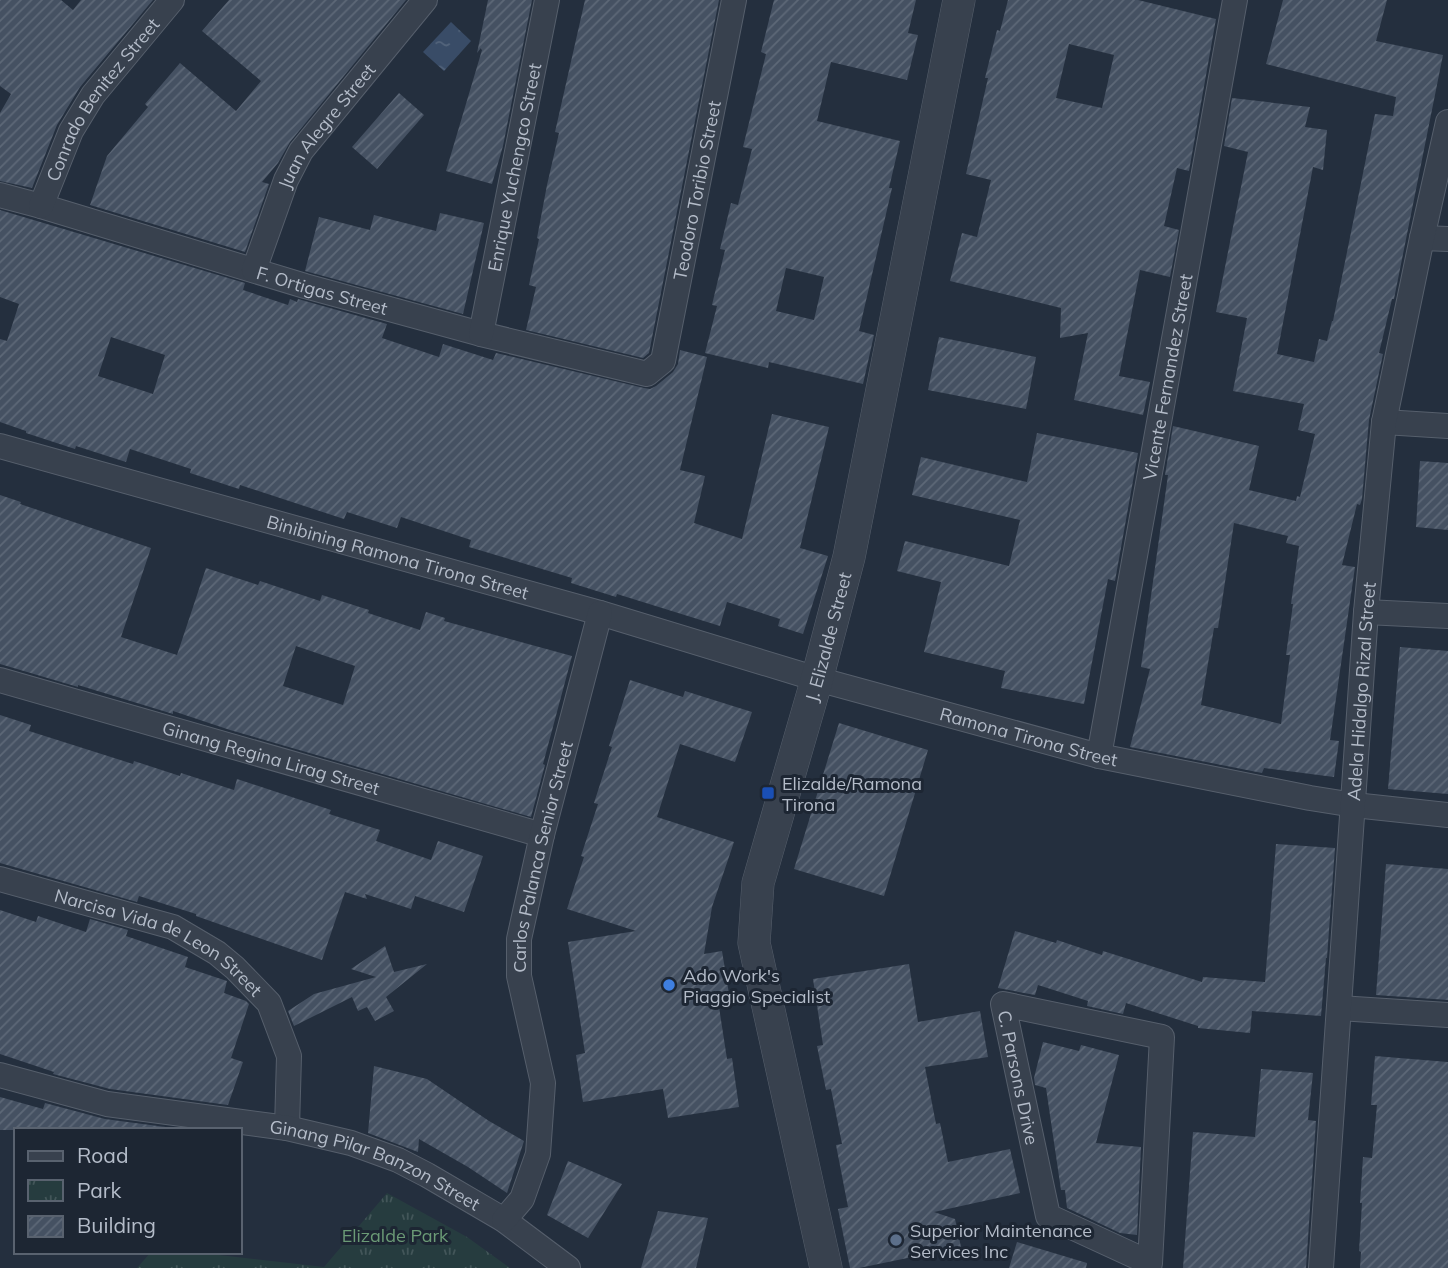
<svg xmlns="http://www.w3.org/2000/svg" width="1448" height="1268" font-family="Mulish,sans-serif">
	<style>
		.park { fill: url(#park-tufts) }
		.water { fill: url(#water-ripples) }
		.building { fill: url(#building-hatch); fill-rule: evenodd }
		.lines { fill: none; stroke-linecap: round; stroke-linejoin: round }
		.minor-casing { stroke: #565f6c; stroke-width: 26 }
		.tertiary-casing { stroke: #565f6c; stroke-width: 33 }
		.minor { stroke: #38414e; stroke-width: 24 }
		.tertiary { stroke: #38414e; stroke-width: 32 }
		.transit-dot { fill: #1a4fb4; stroke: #1d2633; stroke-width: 2.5 }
		.shop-dot { fill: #3f7fe0; stroke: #1d2633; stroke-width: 2.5 }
		.service-dot { fill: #5c6f8a; stroke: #1d2633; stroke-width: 2.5 }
		.labels { text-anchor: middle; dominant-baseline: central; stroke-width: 6; stroke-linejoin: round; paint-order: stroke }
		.street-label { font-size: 18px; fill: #b4bcc9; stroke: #1d2633 }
		.poi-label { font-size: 18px; fill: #b4bcc9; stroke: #1d2633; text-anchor: start }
		.park-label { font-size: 18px; fill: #6b9a76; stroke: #1d2633 }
	</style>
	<defs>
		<pattern id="park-tufts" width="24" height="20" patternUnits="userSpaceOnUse" patternTransform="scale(1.75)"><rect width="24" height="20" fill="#263c3f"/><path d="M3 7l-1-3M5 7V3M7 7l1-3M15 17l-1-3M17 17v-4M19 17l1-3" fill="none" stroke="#435659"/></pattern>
		<pattern id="water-ripples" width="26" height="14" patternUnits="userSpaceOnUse" patternTransform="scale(1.75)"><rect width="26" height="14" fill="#394c67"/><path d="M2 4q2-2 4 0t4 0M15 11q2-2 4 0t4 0" fill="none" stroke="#53647b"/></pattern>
		<pattern id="building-hatch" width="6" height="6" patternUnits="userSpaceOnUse" patternTransform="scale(1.75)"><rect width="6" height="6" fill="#455162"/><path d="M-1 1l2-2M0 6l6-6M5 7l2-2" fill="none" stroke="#5d6877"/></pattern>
	</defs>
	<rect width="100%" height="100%" fill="#242f3e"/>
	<polygon class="park" points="387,1193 467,1237 510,1268 137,1268 151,1252 193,1252 324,1267"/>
	<polygon class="water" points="451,22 471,41 444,71 423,52"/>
	<g class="building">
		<polygon points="0,0 61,0 73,10 81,0 153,0 80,87 57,125 32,188 0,181 0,113 11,94 0,86"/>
		<polygon points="229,0 406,0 290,142 278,163 262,182 269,184 245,252 90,205 107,156 148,107 145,104 180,63 236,111 261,81 202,31"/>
		<polygon points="488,0 532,0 503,146 492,184 446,171 482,50 481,49 481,48 477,53"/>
		<polygon points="585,0 719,0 649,353 643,358 526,330 536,287 529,285 539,239 537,238 547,185 559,133 555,132"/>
		<path d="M774,0H916L908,33L918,35L907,80L831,62L817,121L900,141L889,188H892L859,331L874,335L863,384L769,362L768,368L705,353L717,306L712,305L725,250L720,249L731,203L738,205L752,149L743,147L766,54L761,52ZM786,268L824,277L814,320L776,311Z"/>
		<path d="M1008,0H1138L1216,19L1189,171L1177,168L1164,226L1179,230L1170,277L1140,270L1119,376L1150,382L1143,415L1074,400L1088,333L1060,338L1061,308L950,281L962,233L977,237L991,180L966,174L988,78H985L997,30L1000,31ZM1069,44L1114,55L1102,108L1056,98Z"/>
		<path d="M1283,0H1387L1376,41L1443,55L1394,299H1392L1379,353L1383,354L1369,420L1362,499L1360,505L1357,504L1342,565L1355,567L1330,740L1339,741L1334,777L1264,768L1262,773L1130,747L1150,669L1141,667L1168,475H1165L1173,426L1259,446L1249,490L1296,501L1297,496L1300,497L1315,434L1298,430L1304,404L1233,391L1247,318L1216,312L1248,152L1224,146L1232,98L1310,107L1305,127L1327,130L1323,170L1313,167L1277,354L1314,362L1319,339L1327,341L1332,321H1333L1375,114L1393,116L1396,97L1266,64ZM1234,523L1288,536L1286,543L1299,546L1291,604H1293L1286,655H1290L1281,724L1201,705L1214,628H1218Z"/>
		<polygon points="399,93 424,115 377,169 352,147"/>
		<path d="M0,210L245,283L243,290L288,305L290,299L297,302L298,299L387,324L382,338L439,357L443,344L493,360L496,353L644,388L650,389L656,386L673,372L678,364L680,350L707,357L680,470L705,476L694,523L742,539L772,414L829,427L800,548L828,556L803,634L778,626L780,619L727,602L720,626L617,594L616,597L571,583L572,578L469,547L471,540L401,517L397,528L347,512L344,519L240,485L239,489L190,473L191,469L130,449L126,462L76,446L75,449L26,433V431L0,422V339L7,341L19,304L0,297ZM111,337L165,355L153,394L98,376Z"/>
		<polygon points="440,213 484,223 463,314 305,271 319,217 370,230 374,215 436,231"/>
		<polygon points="939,337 1036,357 1026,409 928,390"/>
		<polygon points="1037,433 1138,453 1115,581 1108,579 1084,704 1001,688 1005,671 924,652 941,582 897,571 905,541 1009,566 1020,520 912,495 921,457 1027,482"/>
		<polygon points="1420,461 1448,463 1448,530 1416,527"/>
		<path d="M0,495L21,502L20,504L151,548L121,637L177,655L206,568L258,585L260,581L320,601L322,595L369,610L368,613L420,630L426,612L445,618L444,621L572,656L543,764L545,765L531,817L230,730L173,711V714L78,685V687L0,664ZM296,646L355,666L343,705L283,686Z"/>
		<polygon points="1400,647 1448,651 1448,794 1388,789"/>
		<polygon points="630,680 683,697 685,691 752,712 735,762 680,744 657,817 734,842 712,907 704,954 722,951 731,1006 719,1007 727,1059 732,1058 739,1107 668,1118 663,1089 583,1102 576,1055 585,1053 568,942 636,931 567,909 584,857 581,856 598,804 594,803 612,747 609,746"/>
		<polygon points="0,715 31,725 29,731 133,764 134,761 180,776 181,773 234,790 237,779 331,810 329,814 380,830 376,841 431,860 438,841 483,856 464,912 415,896 411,909 365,894 367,899 345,892 322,960 196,916 196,914 139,896 137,902 0,863"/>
		<polygon points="839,723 928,750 884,896 794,869"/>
		<polygon points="1276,844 1335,848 1327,958 1326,958 1321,1016 1252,1011 1250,1033 1198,1028 1198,1026 1126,1003 1123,1014 1087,1006 1088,1001 1038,985 1035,995 998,988 1015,931 1056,943 1057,940 1102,955 1103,951 1202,982 1203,977 1265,982"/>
		<polygon points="1386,864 1448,869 1448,1000 1376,995"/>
		<polygon points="0,910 36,922 38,916 86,932 90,919 128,930 126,936 188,957 185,967 227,981 224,993 246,1001 249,1004 231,1058 243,1062 228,1105 110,1089 53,1074 54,1072 0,1054"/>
		<polygon points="385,946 394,972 427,964 386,997 394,1011 375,1021 367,1007 358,1011 352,997 294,1026 288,1011 314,994 376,977 351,969"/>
		<polygon points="909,964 918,1022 980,1011 988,1057 925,1067 936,1124 940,1123 948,1162 1010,1149 1020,1193 934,1212 955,1219 961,1247 859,1268 850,1268 838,1209 848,1207 836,1145 842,1144 831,1089 826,1090 817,1046 823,1045 813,979"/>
		<polygon points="1043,1042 1079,1051 1081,1045 1119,1055 1096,1143 1141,1147 1137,1235 1120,1233 1067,1208 1065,1190 1061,1190 1046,1088 1035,1085 1034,1078"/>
		<polygon points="1375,1056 1448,1062 1448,1268 1360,1268 1361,1252 1359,1251 1362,1203 1360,1203 1363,1157 1372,1158 1377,1105 1371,1105"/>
		<polygon points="374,1066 427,1079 489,1121 524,1141 507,1193 468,1167 419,1139 418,1152 368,1133"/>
		<polygon points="1261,1069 1313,1073 1308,1120 1316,1121 1306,1268 1183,1268 1193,1132 1255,1137"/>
		<polygon points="0,1097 43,1109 45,1103 105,1119 188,1130 0,1130"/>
		<polygon points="568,1161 622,1184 588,1238 547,1215"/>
		<polygon points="658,1211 708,1218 696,1268 641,1268"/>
		<polygon points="1017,1242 1087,1263 1086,1268 1009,1268"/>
	</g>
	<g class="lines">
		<g class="minor-casing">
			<g id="minor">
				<path id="s1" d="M0,195L41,206L305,286L481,334L647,374L663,361L734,0"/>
				<path id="s2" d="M41,206L71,131L93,95L172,0"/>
				<polyline points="1422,238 1448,239"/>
				<path id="s3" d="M254,270L286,180L301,151L425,0"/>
				<path id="s4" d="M481,334L547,0"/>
				<polyline points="1384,422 1448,426"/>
				<path id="s5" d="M0,446L600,613L817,679L1099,756L1310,798L1354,805L1448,815"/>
				<polyline points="1366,612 1448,616"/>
				<path id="s6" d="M0,680L542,835"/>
				<path id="s7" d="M1099,756L1235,0"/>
				<path id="s8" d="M0,879L173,927L217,953L235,968L269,1003L289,1056L287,1128"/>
				<polyline points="1339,1008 1448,1015"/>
				<path id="s9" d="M0,1075L107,1104L287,1128L351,1143L398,1160L427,1175L504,1220L568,1268"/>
				<path id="s10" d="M504,1220L522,1199L538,1154L543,1083L519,976V939L542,835L600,613"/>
				<path id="s11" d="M1149,1268L1150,1263L1162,1037L1003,1004L1048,1216L1150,1263"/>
				<path id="s12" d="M1321,1268L1366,612L1384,422L1422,238L1448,122"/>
			</g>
		</g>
		<g class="tertiary-casing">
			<g id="tertiary">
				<path id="s13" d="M826,1268L754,943L758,883L817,679L849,557L959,0"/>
			</g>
		</g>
		<use href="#minor" class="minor"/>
		<use href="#tertiary" class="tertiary"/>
	</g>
	<rect class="transit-dot" x="761" y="786" width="14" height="14" rx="3.5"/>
	<circle class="shop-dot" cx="669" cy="985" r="7"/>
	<circle class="service-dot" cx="896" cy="1240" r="7"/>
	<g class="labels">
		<g class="street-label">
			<text stroke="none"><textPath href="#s2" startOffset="124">Conrado Benitez Street</textPath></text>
			<text stroke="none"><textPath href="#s3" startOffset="163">Juan Alegre Street</textPath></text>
			<text stroke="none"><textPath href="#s4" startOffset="170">Enrique Yuchengco Street</textPath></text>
			<text stroke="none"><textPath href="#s1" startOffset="866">Teodoro Toribio Street</textPath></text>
			<text stroke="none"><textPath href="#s1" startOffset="336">F. Ortigas Street</textPath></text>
			<text stroke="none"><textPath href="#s7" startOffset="385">Vicente Fernandez Street</textPath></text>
			<text stroke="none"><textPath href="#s5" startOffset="413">Binibining Ramona Tirona Street</textPath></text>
			<text stroke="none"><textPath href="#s13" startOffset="649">J. Elizalde Street</textPath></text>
			<text stroke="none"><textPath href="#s12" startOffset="578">Adela Hidalgo Rizal Street</textPath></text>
			<text stroke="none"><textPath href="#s5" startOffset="1069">Ramona Tirona Street</textPath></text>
			<text stroke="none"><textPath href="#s6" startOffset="282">Ginang Regina Lirag Street</textPath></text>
			<text stroke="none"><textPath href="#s10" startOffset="378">Carlos Palanca Senior Street</textPath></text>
			<text stroke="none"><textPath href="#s8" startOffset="173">Narcisa Vida de Leon Street</textPath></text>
			<text stroke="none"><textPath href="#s11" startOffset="469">C. Parsons Drive</textPath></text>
			<text stroke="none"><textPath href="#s9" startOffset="388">Ginang Pilar Banzon Street</textPath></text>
		</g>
		<g class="poi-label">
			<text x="782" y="783">Elizalde/Ramona<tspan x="782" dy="21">Tirona</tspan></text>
			<text x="683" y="975">Ado Work's<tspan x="683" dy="21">Piaggio Specialist</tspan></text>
			<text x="910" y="1230">Superior Maintenance<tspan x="910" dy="21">Services Inc</tspan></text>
		</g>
		<g class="park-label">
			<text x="395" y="1235">Elizalde Park</text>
		</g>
	</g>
	<rect x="14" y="1128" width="228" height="126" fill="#1d2633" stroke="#59626f" stroke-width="2"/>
	<rect x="28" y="1151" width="35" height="10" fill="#38414e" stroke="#59626f" stroke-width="2"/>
	<text x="77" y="1163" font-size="21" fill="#b4bcc9">Road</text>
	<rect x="28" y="1180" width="35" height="21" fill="url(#park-tufts)" stroke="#59626f" stroke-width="2"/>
	<text x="77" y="1198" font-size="21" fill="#b4bcc9">Park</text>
	<rect x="28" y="1216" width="35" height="21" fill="url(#building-hatch)" stroke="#59626f" stroke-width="2"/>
	<text x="77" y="1233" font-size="21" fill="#b4bcc9">Building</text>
</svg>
